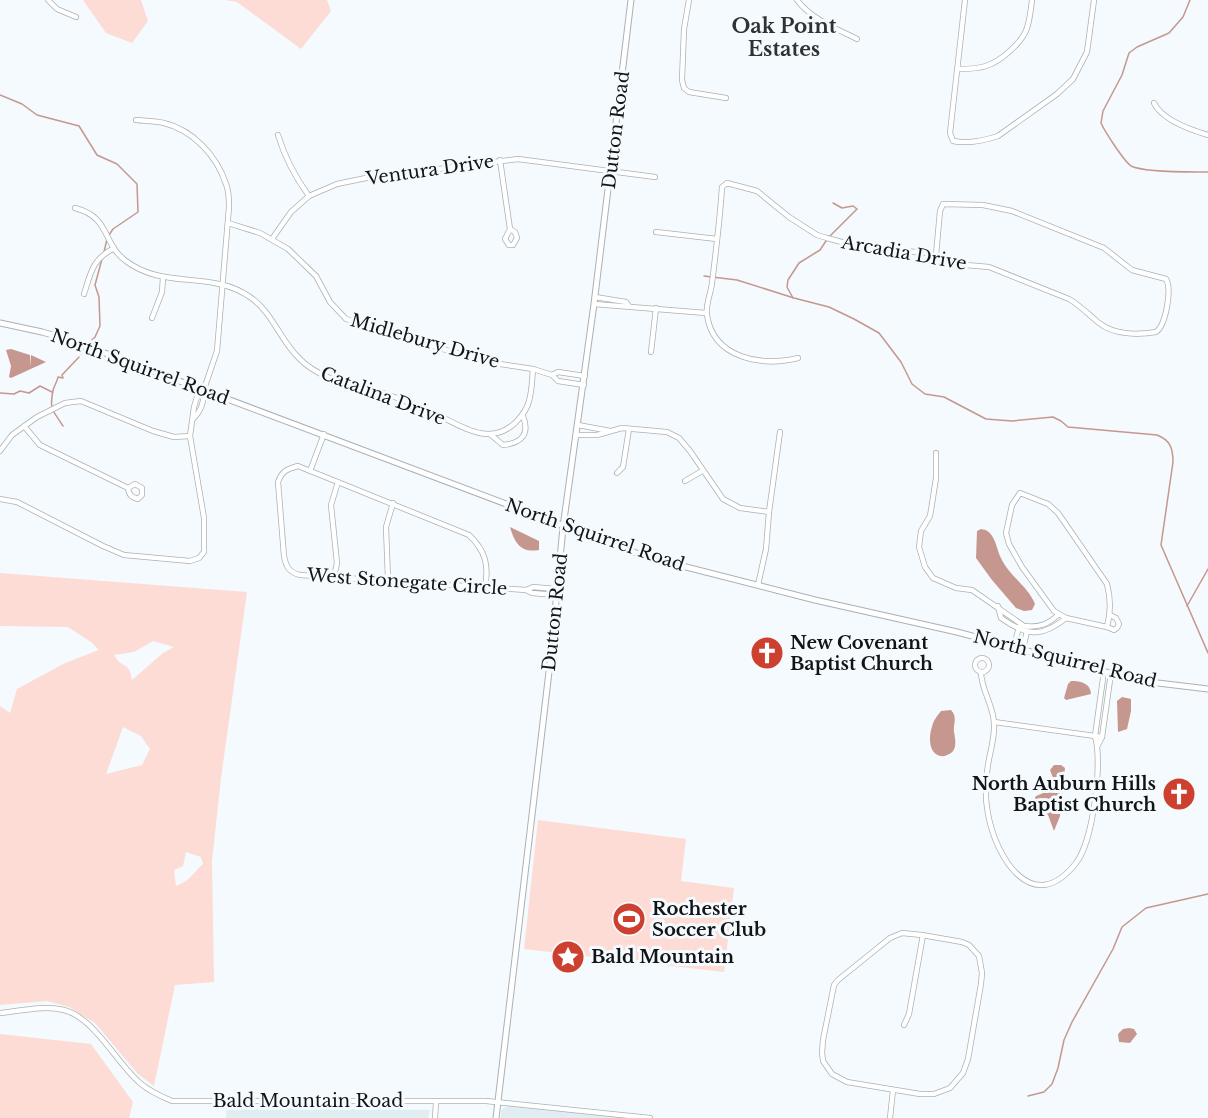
<svg xmlns="http://www.w3.org/2000/svg" width="1208" height="1118" font-family="'Libre Baskerville',serif">
	<style>
		.built { fill: #e0eef3 }
		.green { fill: #fedcd6; fill-rule: evenodd }
		.water { fill: #c6978f }
		.lines { fill: none; stroke-linecap: round; stroke-linejoin: round }
		.stream { stroke: #c6978f; stroke-width: 1.5 }
		.minor-casing { stroke: #abb1b3; stroke-width: 6 }
		.tertiary-casing { stroke: #abb1b3; stroke-width: 7 }
		.minor { stroke: #fff; stroke-width: 4.5 }
		.tertiary { stroke: #fff; stroke-width: 5 }
		.labels { text-anchor: middle; dominant-baseline: central; stroke-width: 6; stroke-linejoin: round; paint-order: stroke }
		.street-label { font-size: 18px; fill: #121415; stroke: #f4fafd }
		.poi-label { font-size: 18px; font-weight: bold; fill: #121415; stroke: #f4fafd; text-anchor: start }
		.neighbourhood-label { font-size: 20px; font-weight: bold; fill: #2e3234; stroke: #f4fafd }
	</style>
	<rect width="100%" height="100%" fill="#f4fafd"/>
	<g class="built">
		<polygon points="508,1106 549,1109 638,1118 500,1118 502,1109"/>
		<polygon points="227,1107 430,1110 428,1118 226,1118"/>
	</g>
	<g class="green">
		<polygon points="83,0 141,0 148,21 132,43 106,33"/>
		<polygon points="225,0 327,0 331,11 301,49 237,2"/>
		<path d="M0,573L247,592L221,778L212,861L214,982L175,985L154,1086L138,1074L95,1023L69,1007L47,1001L0,1005V706L10,713L17,689L65,663L99,650L91,642L68,627L0,626ZM153,641L174,647L163,653L132,680C129,660 122,670 114,655L134,652ZM123,727L141,736L150,749L142,765L106,774ZM186,852L201,857L203,864C192,874 190,881 176,886L174,870L183,866Z"/>
		<polygon points="538,820 686,839 681,881 734,888 724,972 524,949"/>
		<polygon points="0,1034 91,1044 133,1102 129,1118 0,1118"/>
	</g>
	<g class="water">
		<polygon points="11,349 30,355 30,367 31,355 46,362 11,378 9,377 11,366 6,350"/>
		<path d="M510,527L539,541V550C521,553 515,544 510,527Z"/>
		<path d="M981,529C995,530 996,548 1001,558C1009,576 1028,586 1035,604L1032,610L1024,611L1016,608L992,580L976,558L977,531Z"/>
		<path d="M1071,681C1081,681 1090,683 1091,694L1066,700L1064,698L1068,684Z"/>
		<polygon points="1122,697 1131,699 1131,711 1127,729 1118,732 1117,701"/>
		<path d="M951,710C958,718 953,723 954,732C955,738 957,746 953,751C952,753 947,755 945,756C929,758 928,738 932,727C933,721 937,716 941,711Z"/>
		<polygon points="1054,765 1061,765 1065,768 1060,816 1054,831 1048,815 1035,806 1033,801 1036,796 1053,789 1055,783 1050,770"/>
		<polygon points="1129,1028 1134,1029 1137,1034 1130,1043 1119,1042 1118,1034 1123,1029"/>
	</g>
	<g class="lines">
		<g class="stream">
			<path d="M1190,0L1183,17L1169,33L1137,47L1129,53L1122,75L1103,111L1101,123C1105,132 1124,161 1131,166C1146,173 1190,172 1208,172"/>
			<polyline points="0,95 22,104 37,115 79,126 97,155 117,164 137,184 138,212 113,229 109,235"/>
			<polyline points="829,237 857,209 853,206 842,208 833,203"/>
			<polyline points="104,252 107,239"/>
			<path d="M704,276L737,280L794,298L829,307L854,319L879,333L901,362L912,384L925,394L944,397L986,419L1012,421L1053,417L1061,421L1068,427L1157,435C1170,440 1173,448 1173,462L1161,545L1208,653"/>
			<polyline points="793,298 787,287 788,280 799,263 820,250 826,241"/>
			<polyline points="88,344 95,337 100,326 99,297 95,285 102,259"/>
			<polyline points="81,354 85,348"/>
			<polyline points="0,393 14,394 20,391 29,393 40,386 52,392"/>
			<path d="M63,426C53,410 49,410 53,391C54,385 57,383 58,377L63,378L62,375L79,357"/>
			<polyline points="1187,606 1208,569"/>
			<polyline points="1028,1096 1044,1092 1052,1084 1058,1068 1064,1040 1072,1022 1113,949 1122,927 1146,908 1208,894"/>
		</g>
		<g class="minor-casing">
			<g id="minor">
				<polyline points="48,0 57,9 76,17"/>
				<polyline points="689,0 684,29 682,80 684,88 689,92 726,98"/>
				<path d="M797,0C811,19 837,29 857,39"/>
				<path d="M965,0L950,133L953,141C968,144 983,141 998,136L1057,94L1073,79L1087,52L1094,0"/>
				<path d="M958,69C967,69 977,69 986,66C1001,61 1022,43 1027,28C1030,19 1031,9 1032,0"/>
				<path d="M1154,103C1162,120 1191,130 1208,135"/>
				<path d="M278,135C285,158 295,177 309,196"/>
				<polyline points="500,160 510,229 505,239 509,245 513,245 517,238 515,232 510,229"/>
				<path d="M75,208C111,217 102,244 126,261C164,290 212,270 250,297C275,314 281,346 308,366C332,384 362,385 389,395C405,401 421,407 436,414C461,426 489,447 515,423C521,417 527,410 529,401C532,391 532,380 533,369"/>
				<polyline points="228,223 260,233 288,249 316,276 330,302 346,319 449,351 500,364 533,369 552,375 558,381 584,385"/>
				<polyline points="656,232 717,239"/>
				<polyline points="272,239 291,212 309,196 337,184 366,178 518,159 655,177"/>
				<path d="M84,294C91,272 92,260 114,248"/>
				<polyline points="595,297 626,302 629,306"/>
				<polyline points="594,304 706,313"/>
				<polyline points="152,318 162,292 163,278"/>
				<polyline points="651,352 656,308"/>
				<path d="M798,358C761,367 713,358 707,315C705,306 711,293 712,283C716,251 720,219 722,187L727,183L757,191L789,217L817,235L827,238L856,246L926,253L966,265L989,267L1069,299C1081,306 1089,315 1099,323C1114,335 1139,335 1156,332C1166,325 1172,289 1166,279L1132,270L1104,248L1012,211L983,205L943,204L940,211L936,255"/>
				<polyline points="552,375 558,372 585,376"/>
				<path d="M193,419C202,410 204,401 204,389"/>
				<polyline points="578,425 610,431"/>
				<path d="M24,426L40,445L128,488C129,495 131,497 138,499L142,495V488L135,484L128,488"/>
				<path d="M491,435L503,445C522,443 530,434 523,416"/>
				<polyline points="577,435 597,435 622,428 667,432 679,438 690,451 723,499 740,508 769,512"/>
				<polyline points="0,451 12,435 37,417 65,403 81,401 153,431 174,437 190,436"/>
				<path d="M936,453V478L932,504L930,516L921,531L919,547L925,567L933,578L956,588L972,590L1024,626C1039,628 1049,624 1059,614"/>
				<polyline points="310,471 324,434"/>
				<polyline points="617,473 623,467 629,429"/>
				<polyline points="685,481 702,471"/>
				<path d="M1020,493L1048,504L1058,513L1107,584C1111,599 1111,612 1107,627L1066,618L1054,611L1022,567L1009,544L1006,533L1012,505Z"/>
				<path d="M0,499L17,502L103,546L124,555L190,561L199,558L204,552V518L190,436L194,407L197,397L204,389L217,351L229,207C229,200 229,191 226,184C217,156 193,130 164,123C155,121 145,121 136,120"/>
				<polyline points="334,577 337,563 331,505 338,482"/>
				<polyline points="388,580 386,527 393,503"/>
				<polyline points="758,585 766,549 769,512 780,432"/>
				<path d="M485,588C489,566 486,551 469,535L298,466C287,469 282,471 278,482L284,556C286,567 289,572 300,575L526,590"/>
				<polyline points="555,595 532,593 526,590 533,587 556,589"/>
				<path d="M998,606L1001,618C1027,636 1041,638 1066,618"/>
				<polyline points="1107,627 1114,630 1117,628 1119,624 1116,618 1110,615"/>
				<polyline points="1014,646 1019,627"/>
				<polyline points="1023,649 1027,631"/>
				<circle cx="982" cy="665" r="7"/>
				<path d="M981,672C981,690 994,706 994,724C995,738 990,751 988,765C985,781 985,798 988,814C996,858 1033,918 1076,863C1093,842 1103,762 1095,736L1104,671"/>
				<polyline points="994,722 1102,737"/>
				<polyline points="1098,745 1102,737 1111,673"/>
				<polygon points="902,933 922,935 962,942 969,945 979,956 982,973 981,984 968,1059 963,1073 950,1088 934,1094 920,1094 847,1082 832,1074 823,1061 822,1052 823,1040 834,985 838,980 890,938"/>
				<path d="M0,1013C20,1011 44,1005 64,1010C95,1018 117,1064 140,1083C149,1091 160,1096 172,1101H486L650,1118"/>
				<polyline points="904,1025 909,1014 923,935"/>
				<polyline points="435,1118 436,1102"/>
				<polyline points="890,1118 893,1090"/>
			</g>
		</g>
		<g class="tertiary-casing">
			<g id="tertiary">
				<polyline points="0,323 42,332 73,341 647,557 815,600 957,632 1128,678 1158,683 1208,689"/>
				<polyline points="496,1118 551,655 563,527 594,304 631,0"/>
			</g>
		</g>
		<use href="#minor" class="minor"/>
		<use href="#tertiary" class="tertiary"/>
	</g>
	<defs>
		<g id="church-disc" transform="scale(1.725)"><circle r="9.5" fill="#cd4030" stroke="#f4fafd"/><path d="M-1.2-6h2.4v3.5h3.3v2.4h-3.3V6h-2.4V-.1h-3.3v-2.4h3.3Z" fill="#fff"/></g>
		<g id="stadium-disc" transform="scale(1.725)"><circle r="9.5" fill="#cd4030" stroke="#f4fafd"/><path d="M0-5a6.5 5 0 1 0 0 10a6.5 5 0 1 0 0-10ZM-3.5-1.8h7v3.6h-7Z" fill="#fff"/></g>
		<g id="sight-disc" transform="scale(1.725)"><circle r="9.5" fill="#cd4030" stroke="#f4fafd"/><path d="M0-6L1.8-2.2L6-1.7L2.9 1.2L3.7 5.4L0 3.3L-3.7 5.4L-2.9 1.2L-6-1.7L-1.8-2.2Z" fill="#fff"/></g>
	</defs>
	<g fill-rule="evenodd">
		<use href="#church-disc" x="767" y="653"/>
		<use href="#church-disc" x="1179" y="794"/>
		<use href="#stadium-disc" x="629" y="919"/>
		<use href="#sight-disc" x="568" y="957"/>
	</g>
	<g class="labels">
		<g class="street-label">
			<text transform="translate(616 130) rotate(-83)">Dutton Road</text>
			<text transform="translate(430 170) rotate(-8)">Ventura Drive</text>
			<text transform="translate(904 253) rotate(10)">Arcadia Drive</text>
			<text transform="translate(425 341) rotate(16)">Midlebury Drive</text>
			<text transform="translate(140 367) rotate(20)">North Squirrel Road</text>
			<text transform="translate(383 396) rotate(21)">Catalina Drive</text>
			<text transform="translate(595 535) rotate(19)">North Squirrel Road</text>
			<text transform="translate(407 582) rotate(4)">West Stonegate Circle</text>
			<text transform="translate(555 612) rotate(-84)">Dutton Road</text>
			<text transform="translate(1065 659) rotate(14)">North Squirrel Road</text>
			<text x="308" y="1101">Bald Mountain Road</text>
		</g>
		<g class="poi-label">
			<text x="790" y="643">New Covenant<tspan x="790" dy="21">Baptist Church</tspan></text>
			<text x="1156" y="784" text-anchor="end">North Auburn Hills<tspan x="1156" dy="21">Baptist Church</tspan></text>
			<text x="652" y="909">Rochester<tspan x="652" dy="21">Soccer Club</tspan></text>
			<text x="591" y="957">Bald Mountain</text>
		</g>
		<g class="neighbourhood-label">
			<text x="784" y="26">Oak Point<tspan x="784" dy="23">Estates</tspan></text>
		</g>
	</g>
</svg>
